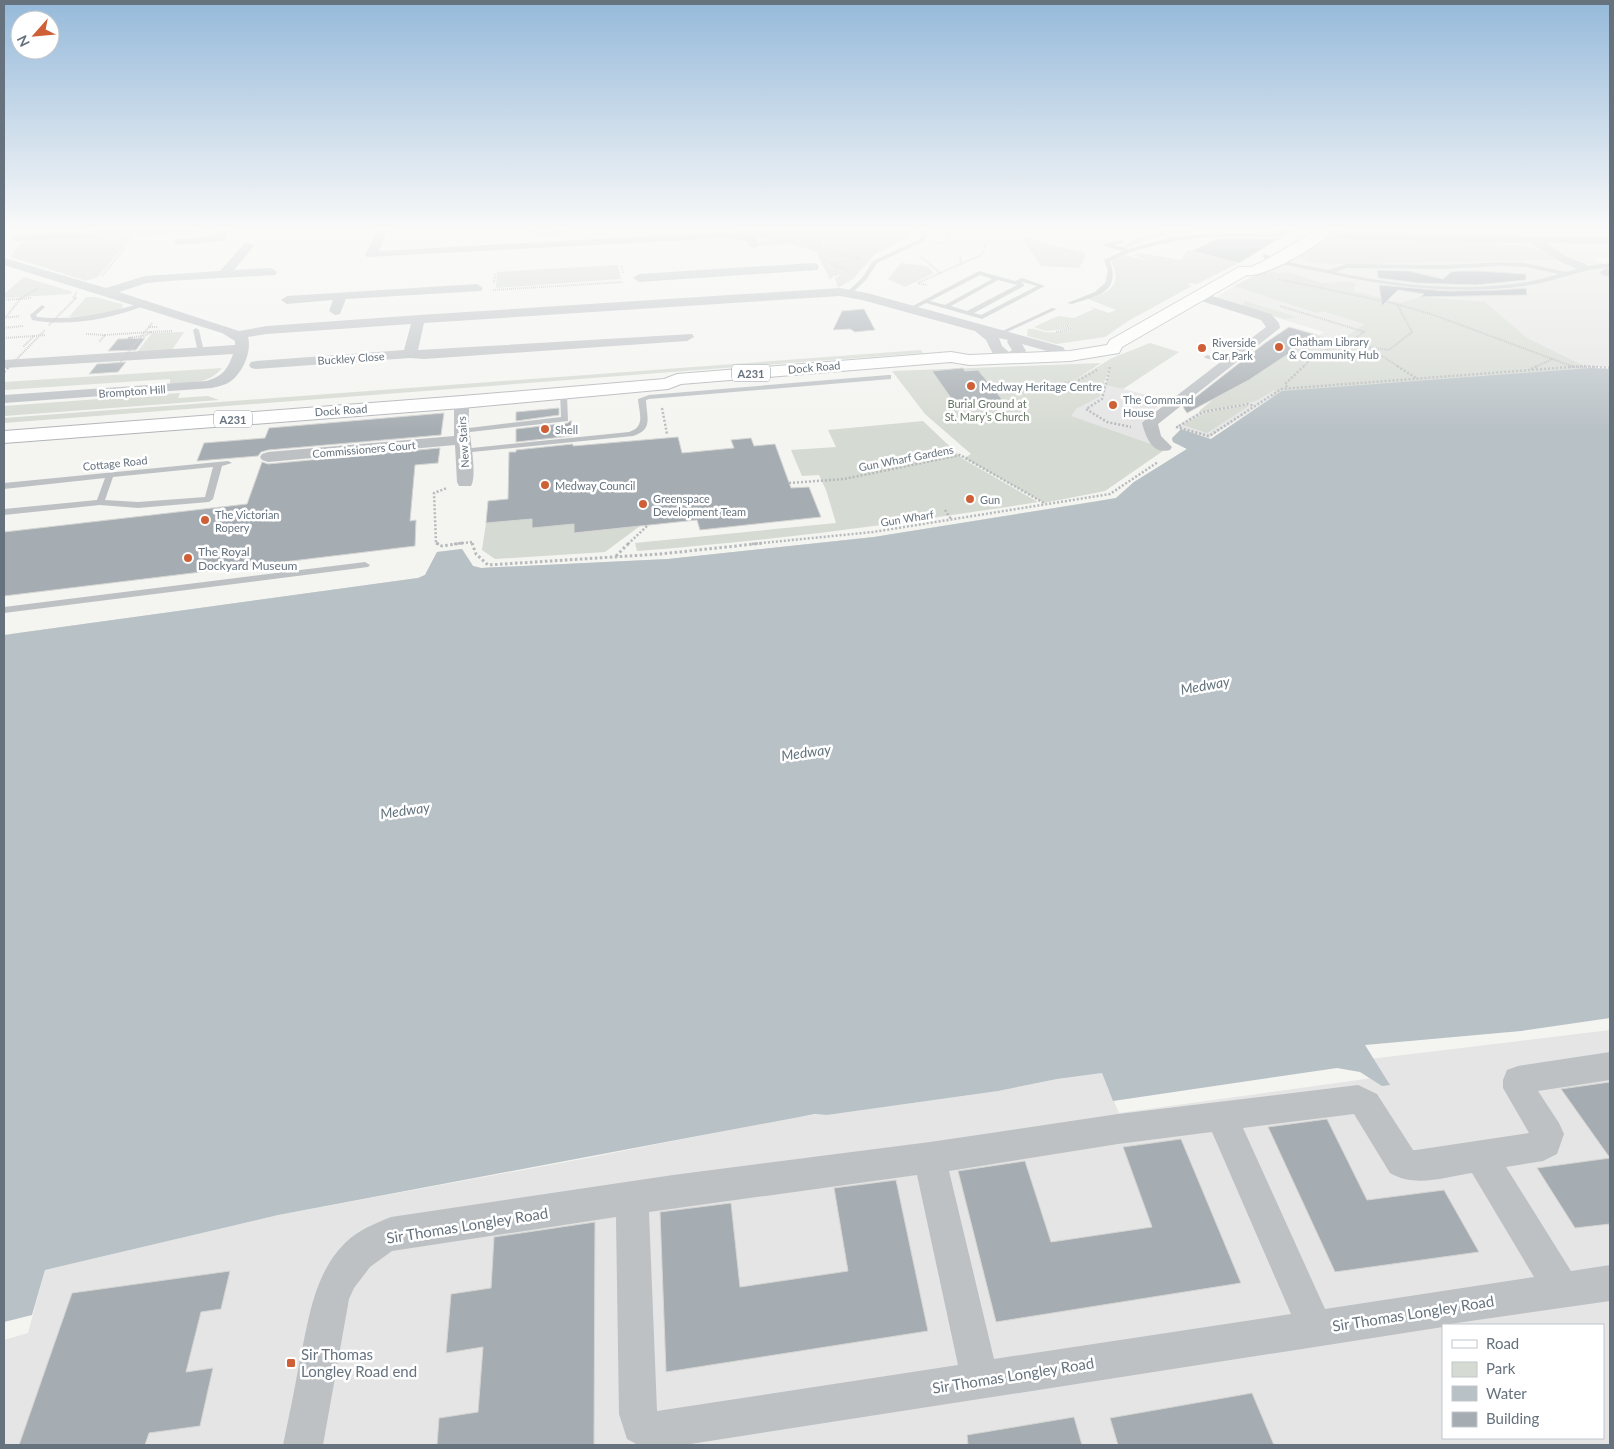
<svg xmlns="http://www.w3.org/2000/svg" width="1614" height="1449" font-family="Lato,sans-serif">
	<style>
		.built { fill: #e4e5e4; fill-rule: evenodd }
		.green { fill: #d5dad2 }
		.water { fill: #b8c1c6 }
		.building { fill: #a6adb2; stroke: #d5d5d3 }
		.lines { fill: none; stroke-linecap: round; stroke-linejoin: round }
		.primary-casing { stroke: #b1b5b8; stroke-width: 2 }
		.path-far2 { stroke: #b7babc; stroke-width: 2; stroke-dasharray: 1 1; stroke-linecap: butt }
		.path-far1 { stroke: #b7babc; stroke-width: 2.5; stroke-dasharray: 2 2; stroke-linecap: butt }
		.path { stroke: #b7babc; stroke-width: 3; stroke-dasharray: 2.5 2.5; stroke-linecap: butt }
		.lane { fill: #bdc1c4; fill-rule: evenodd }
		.street { fill: #bdc1c4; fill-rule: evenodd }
		.primary { fill: #fff; fill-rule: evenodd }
		.path-bridge-far1 { stroke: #b7babc; stroke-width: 2; stroke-dasharray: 1 1; stroke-linecap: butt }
		.path-bridge { stroke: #b7babc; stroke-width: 2.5; stroke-dasharray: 2 2; stroke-linecap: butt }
		.poi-dot { fill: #ce5f36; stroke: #fff; stroke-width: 2 }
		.labels { text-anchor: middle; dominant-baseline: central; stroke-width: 5; stroke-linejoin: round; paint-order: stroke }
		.far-poi-label { font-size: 11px; fill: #66737e; stroke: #fff; text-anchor: start }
		.far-street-label { font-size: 11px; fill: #66737e; stroke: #fff }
		.shield { fill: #fff; stroke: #949da5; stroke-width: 1 }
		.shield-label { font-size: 11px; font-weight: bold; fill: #66737e }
		.far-park-label { font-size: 11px; fill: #677664; stroke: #fff }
		.poi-label { font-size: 12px; fill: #66737e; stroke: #fff; text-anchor: start }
		.water-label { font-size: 14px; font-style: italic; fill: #62737b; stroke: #fff }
		.near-street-label { font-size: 15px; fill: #66737e; stroke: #fff }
		.near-poi-label { font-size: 15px; fill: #66737e; stroke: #fff; text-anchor: start }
	</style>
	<rect width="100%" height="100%" fill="#f4f4f1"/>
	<g class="built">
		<polygon points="1334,229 1610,229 1610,258 1595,258 1610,269 1610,367 1588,367 1283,390 1209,438 1175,427 1324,332 1214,299 1234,286 1295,258 1332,234"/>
		<polygon points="1103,384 1163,399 1146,420 1152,444 1070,416 1076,409 1097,398"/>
		<path d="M1610,1030V1445H4V1340L28,1333L45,1270L278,1215L593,1157L789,1118L820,1114L827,1115L998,1091L1057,1079L1102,1073L1119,1113L1380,1077L1370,1059ZM1443,1325H1603V1438H1443Z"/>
	</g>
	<g class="green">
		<polygon points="736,229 782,229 787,230 794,238 772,230 799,241 788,229 830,229 826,240 822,240 825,241 820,247 831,256 831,261 827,263 836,275 830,279 835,289 816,252 790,244 761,246 759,241 788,240 760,239 738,233"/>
		<polygon points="832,229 915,229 903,240 875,254 853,279 838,288 835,278 850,271 835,266 847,271 837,275 830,263 861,258 842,253 858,258 833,261 832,256 825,250 838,252 824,248 831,237"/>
		<path d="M1162,229L1208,231C1178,231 1153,236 1125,249L1121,247L1133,240Z"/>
		<polygon points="135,233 98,277 86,281 11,257 16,248 30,238"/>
		<path d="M1332,234L1489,242C1502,248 1523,243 1535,248C1542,250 1549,256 1556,260L1347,264L1313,263L1299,257Z"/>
		<polygon points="1023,237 1085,253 1085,258 1079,268 1041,266 1024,241"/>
		<path d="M1187,250L1239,263L1197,284L1186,283L1192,286L1128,321L1105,337L1056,344L1027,336L1028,329C1035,328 1039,331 1045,332C1054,333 1062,332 1071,330L1070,326L1063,324L1059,326L1067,327L1068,329L1046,331L1034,327L1058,316L1074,318L1094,309L1088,306L1109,313L1116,310L1088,299C1110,292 1123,285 1111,261L1125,255L1152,262L1133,255L1139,253L1181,260Z"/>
		<polygon points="901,263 927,266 934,273 905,287 888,279"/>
		<polygon points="618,265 621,279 496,288 497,272"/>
		<polygon points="1271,272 1292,273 1321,283 1350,282 1357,284 1353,288 1355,289 1354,291 1401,303 1420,297 1485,302 1527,338 1586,367 1585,368 1610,369 1217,453 1109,511 4,635 418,578 425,575 437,552 462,549 473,566 481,568 668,559 874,537 1116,498 1134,482 1187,449 1173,442 1172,438 1211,439 1271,398 1276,391 1274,390 1256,401 1201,412 1199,411 1215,398 1249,380 1317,335 1338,342 1365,324 1322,311 1317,313 1234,286 1255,275"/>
		<polygon points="24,277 73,292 70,294 4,298 4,294"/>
		<path d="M86,297H95L122,304L123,307C111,319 85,316 69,317Z"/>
		<polygon points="1245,301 1297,317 1285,319 1241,306"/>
		<polygon points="184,332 172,350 137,352 152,333"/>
		<polygon points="1150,343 1179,352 1123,389 1106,385 1110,366 1099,397 1076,409 1071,416 1160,447 1163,451 1105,491 1044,503 964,458 971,454 925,414 892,371 1101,363 1068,385 1112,358"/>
		<polygon points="921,350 923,353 4,423 4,418"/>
		<path d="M222,368C208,385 191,382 170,384V379L4,390V382Z"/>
		<polygon points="180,393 178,398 208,396 219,400 4,416 4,406"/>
		<polygon points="1246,405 1249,406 1207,433 1183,425 1205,413"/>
		<path d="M923,421L963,459L1038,502C905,523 772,541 637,551L635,543L836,523L826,490L819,475L802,476L791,450L836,447L828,430Z"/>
		<polygon points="532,519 574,524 575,533 640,526 605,552 495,559 482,550 486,523"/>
	</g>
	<polygon class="water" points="1591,368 1610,369 1610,1018 1521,1031 1365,1045 1390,1085 1382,1086 1360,1072 1337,1068 1113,1101 1102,1073 1057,1079 998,1091 827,1115 815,1114 278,1215 45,1270 32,1315 4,1322 4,635 418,578 425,575 437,552 462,549 473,566 481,568 668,559 874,537 1099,501 1116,498 1134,482 1187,449 1173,442 1172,438 1181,429 1211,439 1282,391"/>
	<g class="building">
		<polygon points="1238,229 1295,229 1239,263 1192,251 1217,239 1277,239 1282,236 1277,231 1233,231"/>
		<polygon points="1377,270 1409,271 1443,279 1451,272 1457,271 1480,271 1526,274 1526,280 1476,285 1418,283 1378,278"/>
		<polygon points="1379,285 1448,291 1500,290 1526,288 1527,295 1420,297 1424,294 1398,290 1382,306"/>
		<polygon points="864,309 875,330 855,332 850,329 833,330 842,311"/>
		<polygon points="1289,327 1317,335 1249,380 1187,413 1183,407 1265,343"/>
		<polygon points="145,338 136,350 108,351 118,339"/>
		<polygon points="126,362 118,372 89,374 97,364"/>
		<polygon points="963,368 965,371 978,370 1005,403 958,408 932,371"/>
		<polygon points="559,408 559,415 516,421 516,412"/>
		<polygon points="444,413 441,435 268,450 261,452 258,456 197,461 204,443 265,438 269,428"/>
		<polygon points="571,420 572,436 516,442 516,429 568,423"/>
		<polygon points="678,437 682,453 734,448 731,440 751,438 754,446 775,444 791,488 809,487 821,517 700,530 697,520 574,533 574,524 532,528 532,519 486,523 488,501 508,499 509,452 516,452 516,450 573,444 573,446"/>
		<polygon points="440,448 438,463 415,465 410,521 416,520 415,546 4,596 4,532 247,504 262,462 268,464"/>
		<polygon points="1610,1082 1610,1224 1575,1228 1537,1168 1610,1158 1561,1089"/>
		<polygon points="1327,1119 1367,1200 1444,1190 1479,1252 1335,1272 1268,1127"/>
		<polygon points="1181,1139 1241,1283 996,1322 958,1171 1025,1161 1051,1242 1152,1227 1123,1147"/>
		<polygon points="896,1180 928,1331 666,1372 660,1212 731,1203 740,1287 848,1271 834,1188"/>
		<polygon points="595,1222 594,1445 437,1445 439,1418 478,1412 483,1347 446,1353 451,1294 491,1288 494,1237"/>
		<polygon points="230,1271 221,1309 201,1312 186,1372 213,1368 200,1426 149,1433 145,1445 19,1445 72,1293"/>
		<polygon points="1252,1393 1274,1445 1118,1445 1110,1418"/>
		<polygon points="1074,1417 1082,1445 968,1445 967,1435"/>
	</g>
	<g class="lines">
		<g class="primary-casing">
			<path id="primary" d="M1319,229H1334C1323,244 1265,278 1247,275L1122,347L1119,353L1070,361L969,365L951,362L681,384L668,389L462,408L4,443V431L462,396L664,379L677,374L951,352L969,355L1070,351L1107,345L1110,340L1239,267H1251L1262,262Z"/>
		</g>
		<g class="path-far2">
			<polyline points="831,229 831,234 822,248 860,258 828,263 849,271 839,275"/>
			<polyline points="765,230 787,229 796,239 822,247"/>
			<polyline points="775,231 795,239"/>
			<polyline points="770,240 796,240"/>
			<polyline points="805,240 827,240"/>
			<polyline points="937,243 940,244 947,240 948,229"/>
			<polyline points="824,249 831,256 832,262"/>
			<polyline points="960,256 961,263"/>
			<polyline points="921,257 940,273 918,283 927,285"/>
			<polyline points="830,264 837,276"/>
			<polyline points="622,266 623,273"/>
			<polyline points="940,273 979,256 983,252 986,242 991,242 989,236"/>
			<polyline points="102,276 125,248"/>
			<polyline points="1279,279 1396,304 1434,315 1574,367"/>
			<polyline points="494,283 495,273"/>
			<polyline points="493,290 623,282"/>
			<polyline points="4,300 31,298"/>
			<polyline points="1280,306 1365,332"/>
			<polyline points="6,317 20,299 38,288"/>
			<polyline points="4,318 20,316"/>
			<polyline points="152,323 149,327 158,327"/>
			<polyline points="4,328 23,326"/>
			<polyline points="151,332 172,331"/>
			<polyline points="1056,332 1070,329 1068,326 1060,325"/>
			<polyline points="86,334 105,335 99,342"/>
			<polyline points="105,335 151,332 143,337"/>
			<polyline points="34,336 46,335"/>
			<polyline points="4,338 34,336 23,347"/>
			<polyline points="132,338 128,338 142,336"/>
			<polyline points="1339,341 1368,347 1399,367"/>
			<polyline points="1347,344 1364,332"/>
			<polyline points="1368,347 1389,350 1412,332 1397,304"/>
			<polyline points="1303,367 1314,356 1344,342"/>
			<polyline points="1535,367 1555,358"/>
			<polyline points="1568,367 1597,367"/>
		</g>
		<g class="path-far1">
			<polyline points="1397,366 1416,378"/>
			<polyline points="1572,366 1574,367"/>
			<polyline points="1110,367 1102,399 1086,409 1107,422 1131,427"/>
			<polyline points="1531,369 1538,366"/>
			<polyline points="1287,387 1285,384 1304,366"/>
			<polyline points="1057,392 1097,370"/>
			<polyline points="1018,394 1025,390 1076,381"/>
			<polyline points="662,408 667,434"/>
			<polyline points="1179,426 1203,412 1248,404 1254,406"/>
			<polyline points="1176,427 1209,436 1281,389 1583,366 1610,368"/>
			<polyline points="789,483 844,479 960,455 1044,503"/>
			<polyline points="945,510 951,519"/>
			<polyline points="439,544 436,543 434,493 447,488"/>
			<polyline points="454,544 472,542 473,544"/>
			<polyline points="628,544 648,525"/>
			<polyline points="752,544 873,532 1110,494 1158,462"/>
		</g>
		<g class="path">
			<polyline points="436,543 442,546 463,543"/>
			<polyline points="472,543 476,554 488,565 660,554 764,543"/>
			<polyline points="616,556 629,543"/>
		</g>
		<g class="lane">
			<path d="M523,229L543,232L562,230L565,232C554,237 533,237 523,229Z"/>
			<polygon points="918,229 924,229 928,236 922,242 877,263 866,280 851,294 847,294 847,292 862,278 873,261 918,240 922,236"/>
			<path d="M1211,233H1277L1280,235L1277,237C1217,235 1166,236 1110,261C1121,293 1097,296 1072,304L1067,303L1095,292L1105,283L1108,271L1104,260L1123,251L1104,246V244L1122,240L1124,243L1114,245L1128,249L1169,238Z"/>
			<path d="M1264,254L1284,261L1328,270L1347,264L1443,265L1503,262L1525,263L1566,272L1588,266L1610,263V267C1581,269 1554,282 1525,286C1457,295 1388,287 1321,272C1301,268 1281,265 1262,257ZM1503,266L1525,267L1559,274C1491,296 1404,287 1335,272L1347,268L1443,269Z"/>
			<path d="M979,271L1015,281L1022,278L1045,286L982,319L926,303L912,310L907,309ZM980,275L992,279L945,305L930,301ZM998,280L1017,285L967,311L951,306ZM1023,282L1037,286L981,315L974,313L1024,286V284L1021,283Z"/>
			<path d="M142,303L145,305L144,306C109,319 69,327 32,320L30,315L42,305L45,307L36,315L37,317C74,321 107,313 142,303Z"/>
			<polygon points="1052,308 1057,309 1003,334 998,333"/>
			<polygon points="196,328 199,330 204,352 201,354 198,352 193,330"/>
			<polygon points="1207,355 1229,361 1231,362 1227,364 1205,358 1204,357"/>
			<path d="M888,375H891V379L649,399L646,400C647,418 653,430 633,436L462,453L458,451L462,449L629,432C646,427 639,413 638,399L649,395Z"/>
			<polygon points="560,392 567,394 568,421 461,433 457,431 461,429 561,417"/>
			<path d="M228,461L232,463L222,466L213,499L209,502L138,508L100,505L4,515V509L97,500L105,478L4,489V483ZM213,467L205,497L138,502L105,500L113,477Z"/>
			<polygon points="365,562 370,565 368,567 4,613 4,607"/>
		</g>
		<g class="street">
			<polygon points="131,229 202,229 197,232 16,241 10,238 16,235"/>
			<polygon points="218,229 228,229 224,241 179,245 173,242 179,239 215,236"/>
			<polygon points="378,229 388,229 379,251 726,232 754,236 760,245 754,248 750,247 746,241 726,238 367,257 365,255"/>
			<polygon points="1330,230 1357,234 1610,238 1610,244 1547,243 1567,257 1586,264 1588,267 1582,271 1559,261 1531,243 1357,240 1326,235 1324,233 1326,231"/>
			<path d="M248,243L254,246L234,270L271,268L277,272L275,275L168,281L147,283L119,292L239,331L267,326L419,315L840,288L867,293L1063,347L1065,350L1058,354L1022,344L1026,351L1015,361L1010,362L993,354L986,340L975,331L862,300L840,296L424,323L418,350L692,334L694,337L687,341L424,359L410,358L256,369L251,368L249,365L251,362L256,361L404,350L411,324L267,334L248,337C252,351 243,372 231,381C226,385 219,386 212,388L4,403V395L206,381C222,377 228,369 233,354L4,368V360L235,345V341L222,333L4,265V258L106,288L145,276L220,271L244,244ZM999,338L1008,340L1007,342L1012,350L1009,352L1002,346Z"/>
			<polygon points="813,263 817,264 819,267 817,270 639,282 633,278 639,274"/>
			<polygon points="1606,268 1610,269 1610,277 1602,275 1600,272"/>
			<polygon points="477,284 483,288 481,291 346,299 340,314 335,315 329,311 333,300 287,304 281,300 287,296"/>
			<path d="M1199,292L1271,314L1279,323L1280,328L1158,424L1161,436L1172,447L1170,450C1152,455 1146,437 1142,423L1145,420L1266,327L1261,320L1195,299L1193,296L1195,293Z"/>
			<path d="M462,397L467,399C471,405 468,415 469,422C469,437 478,475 471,486H459L457,482L455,445L268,462L262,460L260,457L262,454L268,452L454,436V402L457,399Z"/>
			<path d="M1610,1052V1080L1538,1091L1559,1123L1564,1134L1557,1154L1543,1161L1506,1167L1571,1271L1610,1265V1301L1443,1325V1327L684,1445H638L627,1439L619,1414L616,1217L392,1251L370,1267L354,1288L349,1299L323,1445H283C289,1416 295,1388 300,1359C309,1318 314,1274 345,1243C358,1230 374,1224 391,1217L673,1175L930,1142L1118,1114L1358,1085L1377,1094L1413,1150H1416L1529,1133L1503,1088V1080L1507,1070L1518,1066ZM1354,1114L1390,1173C1415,1188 1445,1177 1472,1173L1534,1277L1325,1309L1243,1128ZM1212,1132L1291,1314L994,1359L949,1171L1118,1144ZM917,1175L958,1365L657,1411L649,1212Z"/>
		</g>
		<use href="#primary" class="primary"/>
		<g class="path-bridge-far1">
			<polyline points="49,325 76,298 73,298 77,292"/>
			<polyline points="118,365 149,327"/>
			<polyline points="9,367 45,330"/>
		</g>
		<polyline class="path-bridge" points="4,372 10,366"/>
	</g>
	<linearGradient id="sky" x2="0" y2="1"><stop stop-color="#95b9da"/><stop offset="0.53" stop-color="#fafaf9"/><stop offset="1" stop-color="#fafaf9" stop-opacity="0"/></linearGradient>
	<rect width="1614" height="432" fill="url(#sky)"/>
	<g class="poi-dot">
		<circle cx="1279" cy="347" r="5"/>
		<circle cx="1202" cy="348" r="5"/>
		<circle cx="971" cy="386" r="5"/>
		<circle cx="1113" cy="405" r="5"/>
		<circle cx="545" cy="429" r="5"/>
		<circle cx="545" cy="485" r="5"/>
		<circle cx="970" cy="499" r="5"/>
		<circle cx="643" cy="504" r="5"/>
		<circle cx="205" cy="520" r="5"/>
		<circle cx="188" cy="558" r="5"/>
		<rect x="286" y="1358" width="10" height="10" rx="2.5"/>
	</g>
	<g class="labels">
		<g class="far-poi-label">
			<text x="1289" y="341">Chatham Library<tspan x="1289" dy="13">&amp; Community Hub</tspan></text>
			<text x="1212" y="342">Riverside<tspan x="1212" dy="13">Car Park</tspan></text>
			<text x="981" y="386">Medway Heritage Centre</text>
			<text x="1123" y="399">The Command<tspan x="1123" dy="13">House</tspan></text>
			<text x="555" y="429">Shell</text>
			<text x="555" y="485">Medway Council</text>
			<text x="653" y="498">Greenspace<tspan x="653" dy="13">Development Team</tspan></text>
			<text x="980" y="499">Gun</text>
			<text x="215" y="514">The Victorian<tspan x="215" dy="13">Ropery</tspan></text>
		</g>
		<g class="far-street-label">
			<text transform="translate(351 358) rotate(-4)">Buckley Close</text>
			<text transform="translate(814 367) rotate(-5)">Dock Road</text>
			<text transform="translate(132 391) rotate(-4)">Brompton Hill</text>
			<text transform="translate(341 410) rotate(-4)">Dock Road</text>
			<text transform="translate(463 442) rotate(-94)">New Stairs</text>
			<text transform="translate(364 449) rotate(-5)">Commissioners Court</text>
			<text transform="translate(906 458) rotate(-11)">Gun Wharf Gardens</text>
			<text transform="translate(115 463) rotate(-6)">Cottage Road</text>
			<text transform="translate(907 518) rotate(-9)">Gun Wharf</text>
		</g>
		<g class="shield">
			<rect x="732" y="364.5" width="38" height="17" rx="4"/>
			<rect x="214" y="410.5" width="38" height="17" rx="4"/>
		</g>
		<g class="shield-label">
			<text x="751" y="373">A231</text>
			<text x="233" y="419">A231</text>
		</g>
		<g class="far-park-label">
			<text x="987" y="403">Burial Ground at<tspan x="987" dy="13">St. Mary’s Church</tspan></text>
		</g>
		<g class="poi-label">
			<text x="198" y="551">The Royal<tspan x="198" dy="14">Dockyard Museum</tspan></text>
		</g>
		<g class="water-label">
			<text transform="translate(1205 685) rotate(-10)">Medway</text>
			<text transform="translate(806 752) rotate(-8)">Medway</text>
			<text transform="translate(405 810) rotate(-8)">Medway</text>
		</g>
		<g class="near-street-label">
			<text transform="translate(467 1225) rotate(-9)">Sir Thomas Longley Road</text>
			<text transform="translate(1413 1313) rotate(-9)">Sir Thomas Longley Road</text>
			<text transform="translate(1013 1375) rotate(-9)">Sir Thomas Longley Road</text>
		</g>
		<g class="near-poi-label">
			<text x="301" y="1354">Sir Thomas<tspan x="301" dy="17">Longley Road end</tspan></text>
		</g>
	</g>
	<rect width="1614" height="1449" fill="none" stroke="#66737e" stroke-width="10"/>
	<rect x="1442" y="1324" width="162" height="115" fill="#ffffff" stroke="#c2c7cb"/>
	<rect x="1452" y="1340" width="25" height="8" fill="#ffffff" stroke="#c2c7cb"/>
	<text x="1486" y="1349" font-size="15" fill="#66737e">Road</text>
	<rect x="1452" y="1362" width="25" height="15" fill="#d5dad2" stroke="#c2c7cb"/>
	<text x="1486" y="1374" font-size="15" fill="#66737e">Park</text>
	<rect x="1452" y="1386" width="25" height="15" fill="#b8c1c6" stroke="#c2c7cb"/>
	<text x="1486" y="1399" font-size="15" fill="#66737e">Water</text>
	<rect x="1452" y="1412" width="25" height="15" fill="#a6adb2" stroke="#c2c7cb"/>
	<text x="1486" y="1424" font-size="15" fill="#66737e">Building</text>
	<g transform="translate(35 35) rotate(243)"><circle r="24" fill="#ffffff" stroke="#c2c7cb"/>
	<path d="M0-4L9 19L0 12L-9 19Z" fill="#ce5f36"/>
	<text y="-8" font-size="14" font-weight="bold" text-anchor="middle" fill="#66737e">N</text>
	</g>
</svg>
